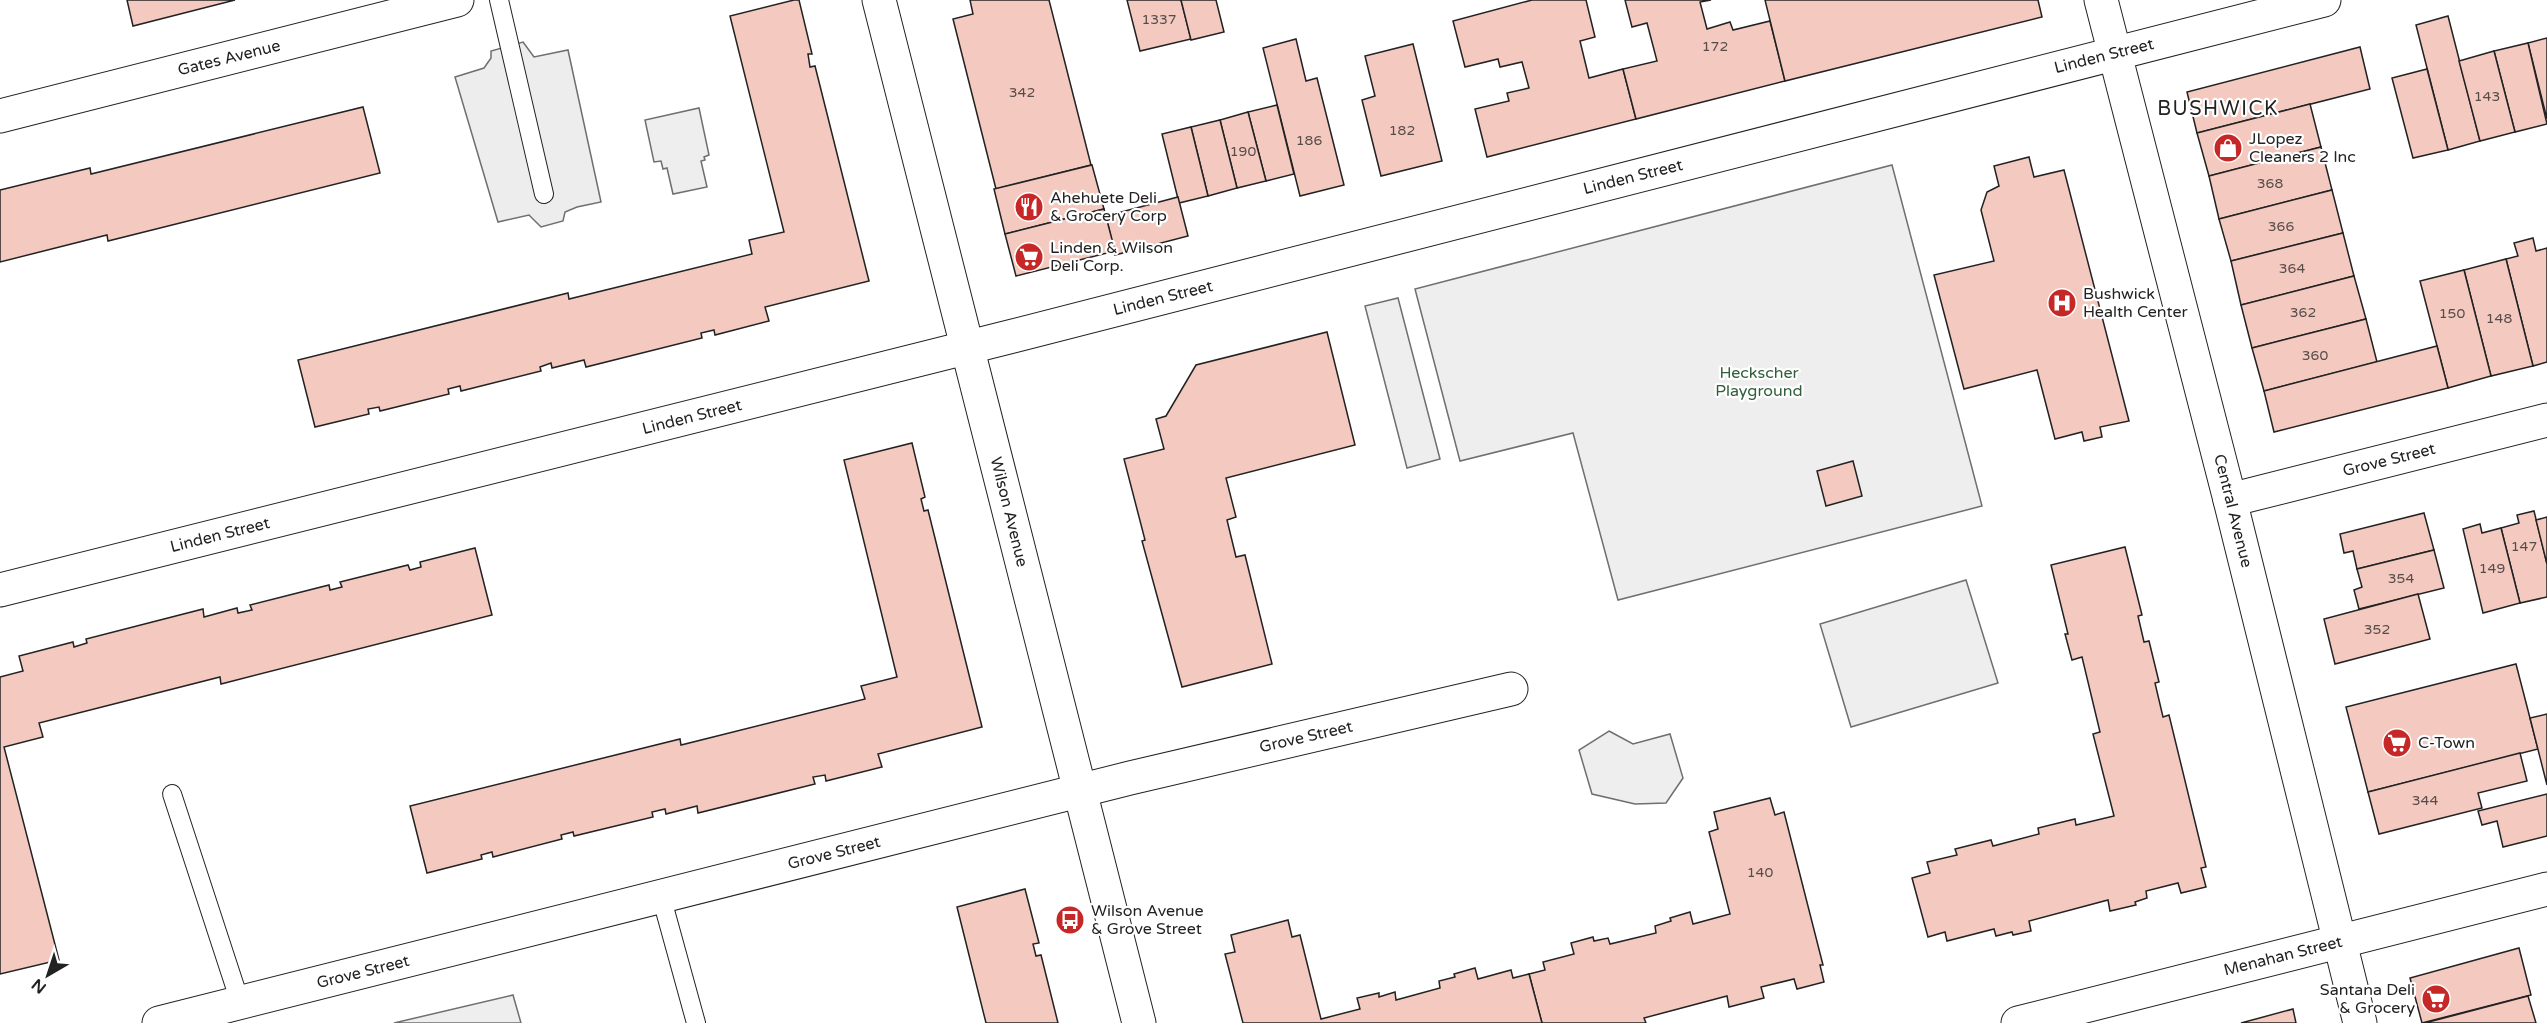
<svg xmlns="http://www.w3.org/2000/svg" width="2547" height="1023" font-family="'Varela Round',sans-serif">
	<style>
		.green { fill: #eee; stroke: #6f6f6f; stroke-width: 1.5 }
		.parking { fill: #ededed; stroke: #6f6f6f; stroke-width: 1.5 }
		.building { fill: #f3c9c0; stroke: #222; stroke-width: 1.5 }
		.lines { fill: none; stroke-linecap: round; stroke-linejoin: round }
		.lane-casing { stroke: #222; stroke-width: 20 }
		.street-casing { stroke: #222; stroke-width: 35 }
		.lane { stroke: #fff; stroke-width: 18 }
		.street { stroke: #fff; stroke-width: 33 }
		.labels { text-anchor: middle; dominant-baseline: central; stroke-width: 4.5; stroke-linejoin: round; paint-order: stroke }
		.number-label { font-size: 14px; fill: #564c4a }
		.street-label { font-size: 16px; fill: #222; stroke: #fff }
		.poi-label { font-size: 16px; fill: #222; stroke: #fff; text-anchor: start }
		.park-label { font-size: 16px; fill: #2f5e38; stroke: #fff }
		.quarter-label { font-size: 20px; letter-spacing: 1.5px; fill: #222; stroke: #fff }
	</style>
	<rect width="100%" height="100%" fill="#fff"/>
	<g class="green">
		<polygon points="699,108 709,155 704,157 705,160 701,161 707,187 673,194 667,168 663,169 661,161 654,162 645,120"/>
		<polygon points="1892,165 1982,506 1618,600 1573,433 1460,461 1415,289"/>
		<polygon points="1398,298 1440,459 1407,468 1365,306"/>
		<polygon points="1966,580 1998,683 1851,727 1820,624"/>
		<polygon points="1609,731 1633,744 1670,734 1683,778 1666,803 1635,804 1592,794 1579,750"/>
		<polygon points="513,995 521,1023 394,1023"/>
	</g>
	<polygon class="parking" points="523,42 534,57 568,50 601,202 577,207 565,212 563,221 541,227 529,215 498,222 455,77 484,68 491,58 491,51"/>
	<g class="building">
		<polygon points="127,0 235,0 133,26"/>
		<polygon points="794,0 799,0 812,54 808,54 810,67 815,66 869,281 765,307 769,321 715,335 714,330 701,333 702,338 586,367 584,360 552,368 551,363 540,367 541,371 461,391 460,386 448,389 449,394 380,411 379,407 368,409 369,414 315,427 298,360 568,293 569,299 752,254 749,240 784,232 730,16"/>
		<polygon points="970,0 1049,0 1091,165 996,189 953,19 973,14"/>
		<polygon points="1127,0 1181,0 1191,39 1140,51"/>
		<polygon points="1181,0 1216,0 1224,32 1191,40"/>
		<polygon points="1532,0 1586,0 1595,37 1580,41 1589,78 1623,69 1636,119 1487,157 1475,109 1509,101 1507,93 1529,88 1522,62 1500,67 1498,59 1465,67 1453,21"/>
		<polygon points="1625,0 1711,0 1700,2 1707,29 1730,22 1733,30 1770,21 1785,81 1636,119 1623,69 1657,61 1647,23 1632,27"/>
		<polygon points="1765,0 2038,0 2042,17 1785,81"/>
		<polygon points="2448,16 2480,141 2448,150 2416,25"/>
		<polygon points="2547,38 2547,119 2528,43"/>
		<polygon points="1296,39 1306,81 1317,78 1344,185 1300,196 1263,48"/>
		<polygon points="2528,43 2547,124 2515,132 2494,51"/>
		<polygon points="1413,44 1442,161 1381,176 1362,100 1375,96 1365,56"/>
		<polygon points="2360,47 2370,89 2197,133 2187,92"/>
		<polygon points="2494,51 2515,132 2480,141 2459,61"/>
		<polygon points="2427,69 2448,150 2413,158 2392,78"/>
		<polygon points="2310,104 2321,147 2209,176 2197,133"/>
		<polygon points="1277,105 1294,174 1266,181 1248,112"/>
		<polygon points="363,107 380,173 108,241 107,235 0,262 0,190 90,168 91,174"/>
		<polygon points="1248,112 1266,181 1237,188 1220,120"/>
		<polygon points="1220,120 1237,188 1208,196 1191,127"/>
		<polygon points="1191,127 1208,196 1179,203 1162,134"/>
		<polygon points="2321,147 2332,190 2219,219 2209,176"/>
		<polygon points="2029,157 2034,177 2064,170 2129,421 2100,427 2102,437 2084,441 2082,432 2055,439 2037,370 1964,389 1934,275 1994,261 1981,210 1987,192 1999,186 1994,166"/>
		<polygon points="1092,165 1104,209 1005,234 994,189"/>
		<polygon points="2332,190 2343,233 2231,261 2219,219"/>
		<polygon points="1178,197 1188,236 1115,255 1106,216"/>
		<polygon points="1104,209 1115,251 1016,276 1005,234"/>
		<polygon points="2343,233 2354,276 2241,305 2231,261"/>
		<polygon points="2533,238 2536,251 2547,248 2547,362 2533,366 2506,259 2518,256 2514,243"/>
		<polygon points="2506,259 2533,366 2491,376 2464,270"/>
		<polygon points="2464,270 2491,376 2448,388 2420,281"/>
		<polygon points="2354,276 2366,319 2252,348 2241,305"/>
		<polygon points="2366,319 2377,362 2264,391 2252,348"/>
		<polygon points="1327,332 1355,445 1226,478 1236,517 1227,520 1236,557 1245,555 1272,664 1182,687 1142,541 1145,540 1124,459 1164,449 1156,419 1166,416 1196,365"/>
		<polygon points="2437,346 2448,388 2274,432 2264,391"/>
		<polygon points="912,443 925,497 921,499 924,511 928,510 982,727 878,754 882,767 826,781 825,775 813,777 815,784 698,813 697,806 666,814 665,809 652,812 653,817 574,836 573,832 561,835 562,839 493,857 492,852 481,855 482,859 427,873 410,806 680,739 681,745 865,699 861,686 897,677 844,460"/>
		<polygon points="1853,461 1862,496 1826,506 1817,471"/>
		<polygon points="2534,511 2547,564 2547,597 2520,603 2501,528 2519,523 2517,515"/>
		<polygon points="2424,513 2434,550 2357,569 2353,551 2344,553 2340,534"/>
		<polygon points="2547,517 2547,564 2536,520"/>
		<polygon points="2480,524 2482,533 2501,528 2520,603 2483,613 2463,529"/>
		<polygon points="2125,547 2142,615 2138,616 2144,642 2149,641 2159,682 2155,683 2163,717 2169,715 2206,867 2201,868 2206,887 2181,893 2178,883 2146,891 2147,898 2135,902 2136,905 2110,911 2108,900 2029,921 2031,931 2013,935 2012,932 1996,936 1994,929 1947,941 1945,932 1928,937 1912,878 1930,873 1927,862 1957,855 1955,849 1991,840 1993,846 2039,834 2038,828 2075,819 2076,825 2114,816 2093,734 2100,732 2082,657 2072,660 2065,634 2068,634 2051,565"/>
		<polygon points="475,548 492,615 221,684 220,677 39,723 43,737 4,747 59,960 0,974 0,677 23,671 19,656 73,642 74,647 87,643 86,639 203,609 204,617 237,608 238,613 252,610 250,605 329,585 330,590 342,587 340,582 408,565 410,570 421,567 420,562"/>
		<polygon points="2434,550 2444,588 2359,609 2354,590 2362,587 2357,569"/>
		<polygon points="2418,594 2430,639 2335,664 2324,619"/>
		<polygon points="2516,664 2538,749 2368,792 2346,707"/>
		<polygon points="2547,714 2547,785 2530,718"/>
		<polygon points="2520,753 2527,781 2478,793 2482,808 2379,834 2368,792"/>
		<polygon points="2547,794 2547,836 2503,847 2497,821 2482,825 2478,811"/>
		<polygon points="1770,798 1775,815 1784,812 1823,965 1820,965 1824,982 1797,989 1794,979 1761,987 1764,998 1729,1007 1727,996 1644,1018 1646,1023 1542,1023 1529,974 1545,970 1543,962 1574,954 1571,943 1593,937 1594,941 1608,938 1610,944 1656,933 1655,926 1671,921 1670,918 1690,912 1693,924 1730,914 1709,832 1718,829 1714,812"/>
		<polygon points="1025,889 1039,943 1033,944 1036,956 1041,955 1058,1023 986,1023 957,907"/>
		<polygon points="1288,920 1292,937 1300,935 1321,1019 1360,1009 1357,998 1379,993 1379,997 1395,992 1396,1000 1440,988 1439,981 1455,977 1454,974 1475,968 1478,979 1511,970 1513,978 1529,974 1542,1023 1243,1023 1225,954 1235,952 1231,935"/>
		<polygon points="2519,948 2531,995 2422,1023 2410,978"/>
		<polygon points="2528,996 2536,1023 2425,1023"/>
		<polygon points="2293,1009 2296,1023 2241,1023"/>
	</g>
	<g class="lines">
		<g class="lane-casing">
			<g id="lane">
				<polyline points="499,0 544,194"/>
				<polyline points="172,794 240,1002"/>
				<polyline points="661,896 696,1023"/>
			</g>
		</g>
		<g class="street-casing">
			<g id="street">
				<polyline points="879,0 1139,1023"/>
				<polyline points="2101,0 2230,500 2360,1023"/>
				<polyline points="0,116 457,0"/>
				<polyline points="2230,500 2547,420"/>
				<polyline points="0,590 1013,336 2324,0"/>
				<polyline points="159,1023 1130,778 1511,689"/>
				<polyline points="2018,1023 2547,889"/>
			</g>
		</g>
		<use href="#lane" class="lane"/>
		<use href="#street" class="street"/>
	</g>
	<defs>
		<g id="shop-disc" transform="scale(1.5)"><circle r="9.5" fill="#c62828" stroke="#fff"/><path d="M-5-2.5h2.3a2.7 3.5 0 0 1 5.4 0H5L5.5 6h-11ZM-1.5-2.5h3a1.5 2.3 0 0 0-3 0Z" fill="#fff"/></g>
		<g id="restaurant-disc" transform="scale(1.5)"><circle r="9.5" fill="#c62828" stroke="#fff"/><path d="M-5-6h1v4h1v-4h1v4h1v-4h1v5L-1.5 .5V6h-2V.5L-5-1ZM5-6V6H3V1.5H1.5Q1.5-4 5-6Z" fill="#fff"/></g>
		<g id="supermarket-disc" transform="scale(1.5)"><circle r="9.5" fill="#c62828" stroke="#fff"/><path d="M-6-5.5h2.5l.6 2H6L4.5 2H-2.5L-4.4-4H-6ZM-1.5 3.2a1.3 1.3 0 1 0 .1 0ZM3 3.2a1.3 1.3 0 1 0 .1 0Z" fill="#fff"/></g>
		<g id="hospital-disc" transform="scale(1.5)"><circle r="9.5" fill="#c62828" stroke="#fff"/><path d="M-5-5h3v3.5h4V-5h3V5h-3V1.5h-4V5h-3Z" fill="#fff"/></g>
		<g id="bus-disc" transform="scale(1.5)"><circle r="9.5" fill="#c62828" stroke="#fff"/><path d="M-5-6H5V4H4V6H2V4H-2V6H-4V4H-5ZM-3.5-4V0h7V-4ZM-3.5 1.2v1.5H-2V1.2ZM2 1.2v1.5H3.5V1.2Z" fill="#fff"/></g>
	</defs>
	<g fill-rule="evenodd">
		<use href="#shop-disc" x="2228" y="148"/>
		<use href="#restaurant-disc" x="1029" y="207"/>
		<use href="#supermarket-disc" x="1029" y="257"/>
		<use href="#hospital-disc" x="2062" y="303"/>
		<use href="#supermarket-disc" x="2397" y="743"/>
		<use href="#bus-disc" x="1070" y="920"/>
		<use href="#supermarket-disc" x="2436" y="999"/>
	</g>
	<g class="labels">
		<g class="number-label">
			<text x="1159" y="19">1337</text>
			<text x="1715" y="46">172</text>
			<text x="1022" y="92">342</text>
			<text x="2487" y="96">143</text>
			<text x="1402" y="130">182</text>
			<text x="1309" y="140">186</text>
			<text x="1243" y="151">190</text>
			<text x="2270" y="183">368</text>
			<text x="2281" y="226">366</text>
			<text x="2292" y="268">364</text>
			<text x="2303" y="312">362</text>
			<text x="2452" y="313">150</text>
			<text x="2499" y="318">148</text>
			<text x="2315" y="355">360</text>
			<text x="2524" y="546">147</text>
			<text x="2492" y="568">149</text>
			<text x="2401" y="578">354</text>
			<text x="2377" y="629">352</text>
			<text x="2425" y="800">344</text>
			<text x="1760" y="872">140</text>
		</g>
		<g class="street-label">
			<text transform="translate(2104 56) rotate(-14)">Linden Street</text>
			<text transform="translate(229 58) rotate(-14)">Gates Avenue</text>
			<text transform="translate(1633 177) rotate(-14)">Linden Street</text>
			<text transform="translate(1163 298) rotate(-14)">Linden Street</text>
			<text transform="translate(692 417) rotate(-14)">Linden Street</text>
			<text transform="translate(2389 460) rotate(-14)">Grove Street</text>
			<text transform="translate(2233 511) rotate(76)">Central Avenue</text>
			<text transform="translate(1009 512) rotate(76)">Wilson Avenue</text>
			<text transform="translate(220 535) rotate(-14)">Linden Street</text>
			<text transform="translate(1306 737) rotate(-13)">Grove Street</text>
			<text transform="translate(834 853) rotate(-14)">Grove Street</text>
			<text transform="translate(2283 956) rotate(-14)">Menahan Street</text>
			<text transform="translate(363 972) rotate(-14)">Grove Street</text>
		</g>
		<g class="poi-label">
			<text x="2249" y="139">JLopez<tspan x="2249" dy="18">Cleaners 2 Inc</tspan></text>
			<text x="1050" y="198">Ahehuete Deli<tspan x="1050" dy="18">&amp; Grocery Corp</tspan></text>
			<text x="1050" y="248">Linden &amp; Wilson<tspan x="1050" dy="18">Deli Corp.</tspan></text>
			<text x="2083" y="294">Bushwick<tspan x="2083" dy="18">Health Center</tspan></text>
			<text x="2418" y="743">C-Town</text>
			<text x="1091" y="911">Wilson Avenue<tspan x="1091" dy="18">&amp; Grove Street</tspan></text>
			<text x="2415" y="990" text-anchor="end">Santana Deli<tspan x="2415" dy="18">&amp; Grocery</tspan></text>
		</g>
		<g class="park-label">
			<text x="1759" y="373">Heckscher<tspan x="1759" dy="18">Playground</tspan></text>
		</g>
		<g class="quarter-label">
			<text x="2218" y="109">BUSHWICK</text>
		</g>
	</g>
	<g transform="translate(48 975) rotate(219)" stroke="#ffffff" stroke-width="4.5" paint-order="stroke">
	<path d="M0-4.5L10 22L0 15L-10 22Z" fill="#222222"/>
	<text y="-9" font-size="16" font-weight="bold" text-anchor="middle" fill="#222222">N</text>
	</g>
</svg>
